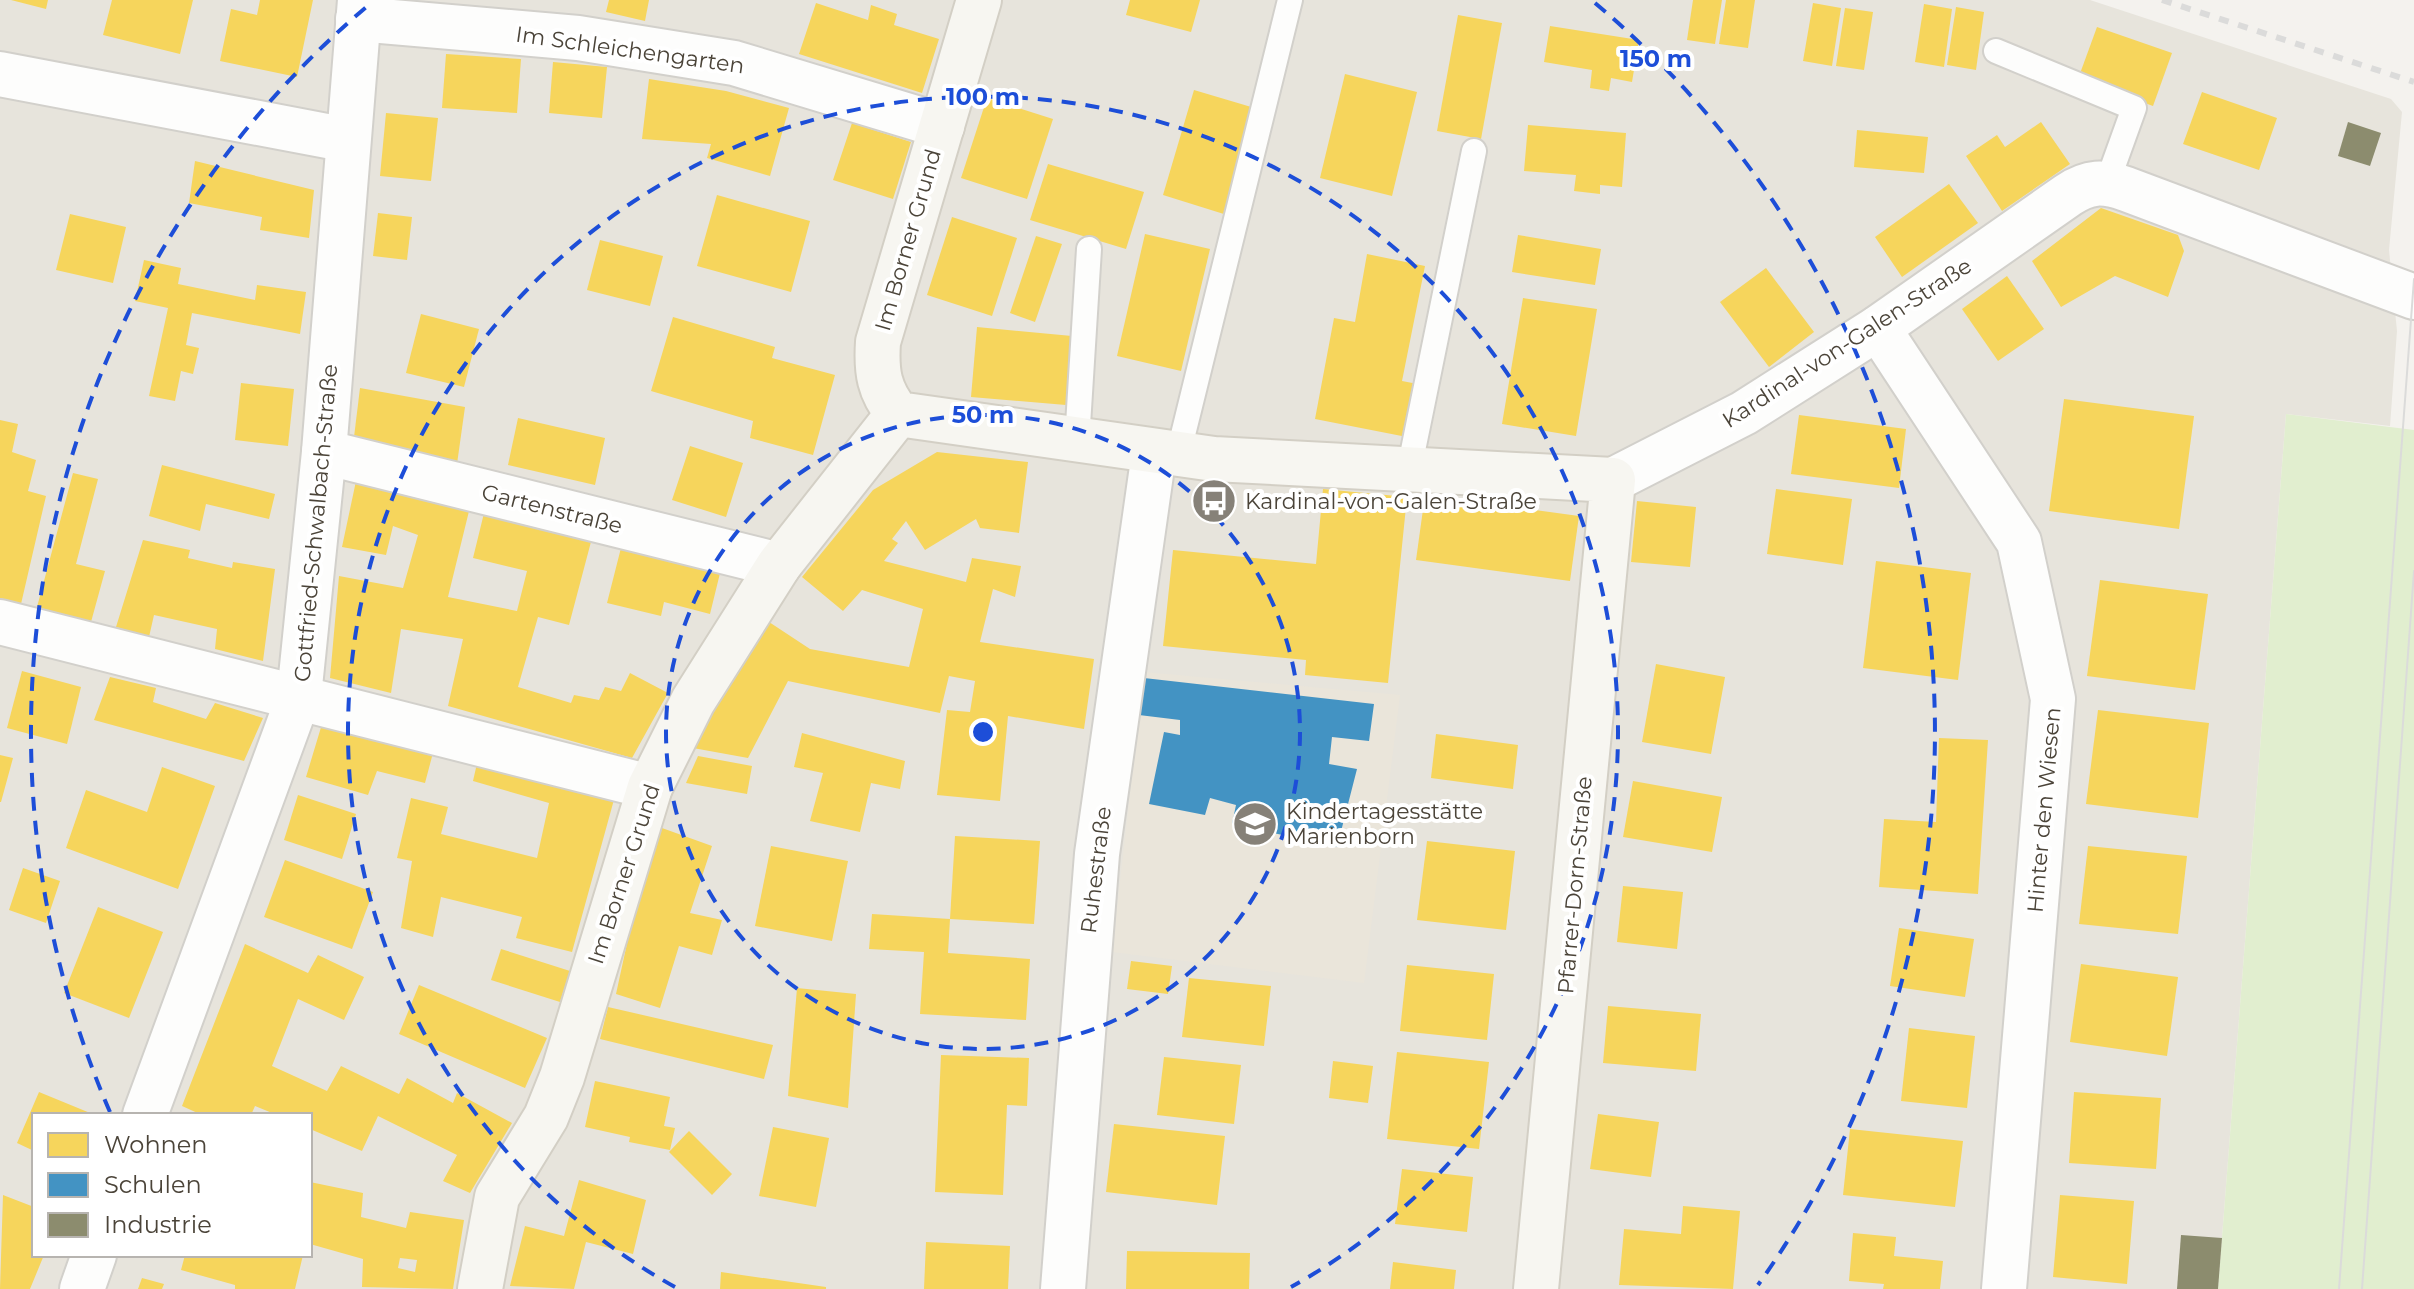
<svg xmlns="http://www.w3.org/2000/svg" width="2414" height="1289" font-family="Montserrat,sans-serif">
	<style>
		.residential { fill: #e7e4dc; fill-rule: evenodd }
		.education { fill: #eae5da }
		.green { fill: #e1eecf }
		.homes { fill: #f6d55c; fill-rule: evenodd }
		.schools { fill: #4393c3 }
		.industry { fill: #8c8c6e }
		.lines { fill: none; stroke-linecap: round; stroke-linejoin: round }
		.lane-casing { stroke: #d2d0cb; stroke-width: 28 }
		.street-casing { stroke: #d2d0cb; stroke-width: 48 }
		.secondary-casing { stroke: #d3cfc5; stroke-width: 48 }
		.lane { stroke: #fdfdfc; stroke-width: 24 }
		.street { stroke: #fdfdfc; stroke-width: 44 }
		.secondary { stroke: #f7f6f1; stroke-width: 44 }
		.tram { stroke: #dbdbda; stroke-width: 2 }
		.rail { stroke: #dbdbda; stroke-width: 6; stroke-dasharray: 10 10; stroke-linecap: butt }
		.ring { fill: none; stroke: #1d4ed8; stroke-width: 4; stroke-dasharray: 14 10 }
		.labels { text-anchor: middle; dominant-baseline: central; stroke-width: 8; stroke-linejoin: round; paint-order: stroke }
		.street-label { font-size: 22px; fill: #4b4439; stroke: #fff }
		.poi-label { font-size: 22px; fill: #4b4439; stroke: #fff; text-anchor: start }
		.centre { fill: #1d4ed8; stroke: #fff; stroke-width: 4 }
		.ring-label { font-size: 24px; text-anchor: middle; font-weight: bold; fill: #1d4ed8; stroke: #fff; stroke-width: 8; stroke-linejoin: round; paint-order: stroke }
	</style>
	<rect width="100%" height="100%" fill="#f4f2ee"/>
	<path class="residential" d="M0,0H2090L2391,99L2402,112L2389,250L2397,331L2390,426L2286,414L2218,1289H0ZM34,1115H310V1255H34Z"/>
	<polygon class="education" points="1144,672 1400,695 1364,983 1112,952"/>
	<polygon class="green" points="2286,414 2414,430 2414,1289 2218,1289"/>
	<g class="homes">
		<polygon points="11,0 48,0 46,9"/>
		<polygon points="112,0 193,0 180,54 103,35"/>
		<polygon points="260,0 313,0 297,77 220,61 231,9 257,15"/>
		<polygon points="609,0 649,0 645,21 606,12"/>
		<polygon points="1130,0 1200,0 1191,32 1126,15"/>
		<polygon points="1693,0 1722,0 1715,44 1687,40"/>
		<polygon points="1726,0 1755,0 1748,48 1719,44"/>
		<polygon points="816,3 868,20 871,5 897,14 894,25 939,39 922,93 799,54"/>
		<polygon points="1813,3 1841,8 1832,66 1803,61"/>
		<polygon points="1924,4 1952,9 1944,67 1915,62"/>
		<polygon points="1956,7 1984,12 1976,70 1947,65"/>
		<polygon points="1845,8 1873,12 1864,70 1836,66"/>
		<polygon points="1458,15 1502,23 1481,139 1437,131"/>
		<polygon points="1550,26 1639,40 1632,82 1611,78 1609,91 1590,88 1592,70 1544,62"/>
		<polygon points="2097,27 2172,53 2153,106 2078,79"/>
		<polygon points="446,54 521,59 517,113 442,108"/>
		<polygon points="553,62 607,67 602,118 549,113"/>
		<polygon points="1345,74 1417,92 1392,196 1320,178"/>
		<polygon points="649,79 726,91 789,108 770,176 707,158 711,144 642,139"/>
		<polygon points="1194,90 1258,109 1227,215 1163,195"/>
		<polygon points="2202,92 2277,118 2259,170 2183,144"/>
		<polygon points="987,98 1053,119 1027,199 961,178"/>
		<polygon points="386,113 438,118 431,181 380,176"/>
		<polygon points="2041,122 2070,164 2002,211 1966,156 1997,135 2005,147"/>
		<polygon points="852,123 911,142 893,199 833,180"/>
		<polygon points="1528,125 1626,133 1622,187 1600,185 1600,194 1574,191 1576,175 1524,171"/>
		<polygon points="1857,130 1928,137 1924,173 1854,167"/>
		<polygon points="195,161 314,190 309,238 260,230 262,217 189,203"/>
		<polygon points="1048,164 1144,192 1126,249 1030,220"/>
		<polygon points="1949,184 1978,223 1902,277 1875,237"/>
		<polygon points="717,195 810,221 791,292 697,266"/>
		<polygon points="2101,208 2178,235 2184,251 2168,297 2115,276 2061,307 2032,261"/>
		<polygon points="378,213 412,217 407,260 373,256"/>
		<polygon points="70,214 126,227 113,283 56,270"/>
		<polygon points="952,217 1017,238 992,316 927,295"/>
		<polygon points="1145,234 1210,249 1181,371 1117,356"/>
		<polygon points="1518,235 1601,249 1595,285 1512,272"/>
		<polygon points="1036,236 1062,244 1035,322 1010,313"/>
		<polygon points="600,240 663,256 650,306 587,290"/>
		<polygon points="1367,254 1425,266 1402,381 1423,385 1412,438 1315,419 1334,318 1355,322"/>
		<polygon points="144,260 181,268 178,284 255,300 257,285 306,292 300,334 192,313 186,345 199,348 193,374 181,371 175,401 149,396 168,308 135,301"/>
		<polygon points="1766,268 1814,332 1769,367 1720,302"/>
		<polygon points="2007,276 2044,329 1998,361 1962,309"/>
		<polygon points="1523,298 1597,309 1576,436 1502,424"/>
		<polygon points="421,314 479,329 464,387 406,373"/>
		<polygon points="673,317 775,347 772,358 835,375 813,455 750,438 753,421 651,391"/>
		<polygon points="977,327 1072,336 1066,405 971,397"/>
		<polygon points="241,383 294,389 288,446 235,440"/>
		<polygon points="360,388 465,407 457,464 354,437"/>
		<polygon points="2064,399 2194,416 2179,529 2049,511"/>
		<polygon points="1799,415 1906,429 1899,488 1791,474"/>
		<polygon points="518,418 605,438 595,485 508,465"/>
		<polygon points="0,420 18,424 12,452 36,460 28,491 46,496 21,604 0,598"/>
		<polygon points="690,446 743,463 726,517 672,500"/>
		<polygon points="937,452 1028,462 1019,533 980,528 976,519 925,550 906,521 892,539 898,543 884,561 966,582 972,558 1021,566 1015,597 993,589 980,642 1094,659 1084,729 1008,716 1000,801 937,795 947,710 970,712 975,681 949,676 940,713 788,681 748,758 693,748 721,688 766,620 810,649 909,667 923,609 862,590 843,611 802,577 873,490"/>
		<polygon points="162,465 275,494 269,519 206,504 200,531 149,516"/>
		<polygon points="73,473 98,479 76,564 105,571 91,622 37,607"/>
		<polygon points="356,481 470,507 448,597 517,611 527,571 473,558 485,509 592,538 569,625 538,617 518,687 571,703 574,695 599,700 605,687 621,691 630,673 668,693 632,758 448,706 463,639 401,629 391,693 330,678 339,576 403,588 418,535 393,526 386,555 342,547"/>
		<polygon points="1323,489 1407,497 1388,683 1305,675 1306,660 1163,646 1173,550 1316,564"/>
		<polygon points="1776,489 1852,499 1843,565 1767,554"/>
		<polygon points="1425,495 1579,516 1570,581 1416,560"/>
		<polygon points="1637,501 1696,507 1690,567 1631,562"/>
		<polygon points="143,540 190,550 188,558 232,568 233,562 275,569 263,661 215,649 217,629 154,615 149,637 116,627"/>
		<polygon points="623,540 722,565 710,614 664,602 661,616 607,603"/>
		<polygon points="1876,561 1971,573 1958,680 1863,668"/>
		<polygon points="2100,580 2208,594 2195,690 2087,676"/>
		<polygon points="1656,664 1725,677 1711,754 1642,742"/>
		<polygon points="22,671 81,687 67,744 7,728"/>
		<polygon points="110,677 156,688 153,702 206,719 215,703 263,718 244,761 94,720"/>
		<polygon points="2098,710 2209,723 2198,818 2086,804"/>
		<polygon points="322,724 434,749 425,783 377,771 368,795 306,777"/>
		<polygon points="802,733 905,761 900,789 871,783 860,832 810,821 823,773 794,767"/>
		<polygon points="1436,734 1518,745 1513,789 1431,778"/>
		<polygon points="1939,738 1988,740 1978,894 1879,887 1884,819 1936,822"/>
		<polygon points="0,755 13,758 1,802 0,802"/>
		<polygon points="698,756 752,766 747,794 686,783"/>
		<polygon points="478,759 615,796 572,952 516,938 522,917 441,897 433,937 401,928 412,861 397,858 411,798 448,807 441,834 537,858 549,803 473,781"/>
		<polygon points="162,767 215,786 178,889 66,848 86,790 147,812"/>
		<polygon points="1633,781 1722,797 1712,852 1623,837"/>
		<polygon points="298,795 356,814 342,859 284,840"/>
		<polygon points="662,828 712,846 690,913 722,920 712,955 679,946 660,1008 616,994 636,902"/>
		<polygon points="955,836 1040,841 1034,924 950,919"/>
		<polygon points="1427,841 1515,851 1506,930 1417,920"/>
		<polygon points="771,846 848,861 832,941 755,926"/>
		<polygon points="2088,846 2187,856 2178,934 2079,924"/>
		<polygon points="285,860 373,892 352,949 264,917"/>
		<polygon points="23,868 60,881 46,923 9,910"/>
		<polygon points="1623,886 1683,892 1677,949 1617,942"/>
		<polygon points="98,907 163,932 129,1018 64,993"/>
		<polygon points="872,914 950,919 948,953 1030,959 1026,1020 920,1014 924,952 869,949"/>
		<polygon points="1899,928 1974,939 1965,997 1890,986"/>
		<polygon points="245,944 308,973 318,955 364,977 344,1020 298,999 272,1066 327,1091 341,1066 399,1094 407,1078 453,1103 457,1093 512,1123 470,1193 443,1181 457,1155 378,1116 362,1151 310,1129 310,1115 277,1115 255,1106 251,1115 202,1115 182,1106"/>
		<polygon points="501,949 570,971 560,1002 491,980"/>
		<polygon points="1131,961 1172,966 1168,994 1127,989"/>
		<polygon points="2081,964 2178,977 2167,1056 2070,1042"/>
		<polygon points="1407,965 1494,974 1487,1040 1400,1031"/>
		<polygon points="1189,978 1271,986 1264,1046 1182,1037"/>
		<polygon points="419,985 547,1038 525,1088 399,1034"/>
		<polygon points="797,988 856,994 848,1108 788,1096"/>
		<polygon points="1608,1006 1701,1014 1696,1071 1603,1063"/>
		<polygon points="608,1007 773,1045 764,1079 600,1039"/>
		<polygon points="1909,1028 1975,1036 1967,1108 1901,1101"/>
		<polygon points="1397,1052 1489,1062 1479,1149 1387,1139"/>
		<polygon points="941,1055 1029,1058 1027,1106 1007,1105 1003,1195 935,1192"/>
		<polygon points="1164,1057 1241,1065 1234,1124 1157,1115"/>
		<polygon points="1333,1061 1373,1066 1368,1103 1329,1098"/>
		<polygon points="595,1081 670,1097 664,1126 675,1128 670,1150 629,1142 630,1137 585,1127"/>
		<polygon points="39,1092 95,1115 34,1115 34,1151 17,1143"/>
		<polygon points="2074,1092 2161,1098 2156,1169 2069,1163"/>
		<polygon points="1598,1114 1659,1122 1651,1177 1590,1169"/>
		<polygon points="1114,1124 1225,1136 1217,1205 1106,1192"/>
		<polygon points="773,1127 829,1138 816,1207 759,1196"/>
		<polygon points="1850,1129 1963,1141 1955,1207 1843,1195"/>
		<polygon points="689,1131 732,1174 712,1195 669,1152"/>
		<polygon points="1402,1169 1473,1177 1467,1232 1395,1224"/>
		<polygon points="579,1180 646,1200 633,1254 586,1242 574,1289 510,1286 525,1226 564,1236"/>
		<path d="M310,1182L363,1193L361,1217L406,1228L410,1212L464,1220L453,1289L362,1287L363,1259L310,1244ZM400,1258L417,1260L415,1272L398,1268Z"/>
		<polygon points="3,1195 34,1207 34,1255 44,1255 30,1289 0,1289"/>
		<polygon points="2060,1195 2134,1201 2127,1284 2053,1277"/>
		<polygon points="1683,1206 1740,1211 1733,1289 1619,1285 1624,1229 1681,1234"/>
		<polygon points="1853,1233 1896,1237 1894,1256 1943,1261 1940,1289 1883,1289 1884,1284 1849,1281"/>
		<polygon points="926,1242 1010,1246 1008,1289 924,1289"/>
		<polygon points="1127,1251 1250,1253 1249,1289 1126,1289"/>
		<polygon points="185,1255 303,1255 295,1289 235,1289 235,1285 181,1270"/>
		<polygon points="1393,1262 1456,1270 1454,1289 1390,1289"/>
		<polygon points="721,1272 826,1287 826,1289 720,1289"/>
		<polygon points="142,1278 164,1284 162,1289 138,1289"/>
	</g>
	<polygon class="schools" points="1144,678 1374,704 1369,741 1332,737 1329,764 1357,769 1337,847 1232,824 1236,805 1210,798 1205,815 1149,804 1164,732 1180,735 1180,720 1139,715"/>
	<g class="industry">
		<polygon points="2348,122 2381,133 2370,166 2338,156"/>
		<polygon points="2181,1235 2222,1238 2218,1289 2177,1289"/>
	</g>
	<g class="lines">
		<g class="lane-casing">
			<g id="lane">
				<polyline points="1996,51 2134,108 2107,183"/>
				<polyline points="1077,441 1089,249"/>
				<polyline points="1178,455 1290,0"/>
				<polyline points="1409,470 1474,151"/>
			</g>
		</g>
		<g class="street-casing">
			<g id="street">
				<polyline points="358,19 578,38 734,63 942,126"/>
				<polyline points="0,74 348,140"/>
				<polyline points="1878,328 2019,542 2053,699 2004,1289"/>
				<polyline points="324,452 779,565"/>
				<path d="M1613,480L1744,413L1878,328L2068,195C2089,181 2103,181 2126,189L2414,297"/>
				<polyline points="0,622 650,787"/>
				<polyline points="145,1115 299,696 324,452 360,0"/>
				<polyline points="82,1289 94,1255"/>
				<polyline points="1063,1289 1097,854 1154,453"/>
			</g>
		</g>
		<g class="secondary-casing">
			<g id="secondary">
				<path d="M979,0L878,342C876,372 879,391 898,414L1214,459L1613,480L1536,1289"/>
				<polyline points="480,1289 497,1197 546,1117 562,1077 650,787 693,701 779,565 898,414"/>
			</g>
		</g>
		<use href="#lane" class="lane"/>
		<use href="#street" class="street"/>
		<use href="#secondary" class="secondary"/>
		<g class="tram">
			<polyline points="2339,1289 2414,279"/>
			<polyline points="2362,1289 2414,571"/>
		</g>
		<polyline class="rail" points="2162,0 2414,82"/>
	</g>
	<g class="ring">
		<circle cx="983" cy="732" r="317"/>
		<path d="M675 1287A635 635 0 1 1 1291 1287"/>
		<path d="M110 1112A952 952 0 0 1 371 3M1595 3A952 952 0 0 1 1758 1285"/>
	</g>
	<defs>
		<g id="bus-disc" transform="scale(2.3)"><circle r="9.5" fill="#868178" stroke="#fff"/><path d="M-5-6H5V4H4V6H2V4H-2V6H-4V4H-5ZM-3.5-4V0h7V-4ZM-3.5 1.2v1.5H-2V1.2ZM2 1.2v1.5H3.5V1.2Z" fill="#fff"/></g>
		<g id="school-disc" transform="scale(2.3)"><circle r="9.5" fill="#868178" stroke="#fff"/><path d="M0-5L7-2L0 1L-7-2ZM-4 1L0 2.5L4 1V4Q0 6-4 4Z" fill="#fff"/></g>
	</defs>
	<g fill-rule="evenodd">
		<use href="#bus-disc" x="1214" y="501"/>
		<use href="#school-disc" x="1255" y="824"/>
	</g>
	<g class="labels">
		<g class="street-label">
			<text transform="translate(630 50) rotate(8)">Im Schleichengarten</text>
			<text transform="translate(908 240) rotate(-74)">Im Borner Grund</text>
			<text transform="translate(1847 343) rotate(-33)">Kardinal-von-Galen-Straße</text>
			<text transform="translate(552 509) rotate(14)">Gartenstraße</text>
			<text transform="translate(316 523) rotate(-85)">Gottfried-Schwalbach-Straße</text>
			<text transform="translate(2044 810) rotate(-85)">Hinter den Wiesen</text>
			<text transform="translate(1096 870) rotate(-83)">Ruhestraße</text>
			<text transform="translate(624 874) rotate(-72)">Im Borner Grund</text>
			<text transform="translate(1575 885) rotate(-85)">Pfarrer-Dorn-Straße</text>
		</g>
		<g class="poi-label">
			<text x="1245" y="501">Kardinal-von-Galen-Straße</text>
			<text x="1286" y="811">Kindertagesstätte<tspan x="1286" dy="25">Marienborn</tspan></text>
		</g>
	</g>
	<circle cx="983" cy="732" r="12" class="centre"/>
	<g class="ring-label">
		<text x="1656" y="67">150 m</text>
		<text x="983" y="105">100 m</text>
		<text x="983" y="423">50 m</text>
	</g>
	<rect x="32" y="1113" width="280" height="144" fill="#ffffff" stroke="#b7b4b0" stroke-width="2"/>
	<rect x="48" y="1133" width="40" height="24" fill="#f6d55c" stroke="#b7b4b0" stroke-width="2"/>
	<text x="104" y="1153" font-size="24" fill="#4b4439">Wohnen</text>
	<rect x="48" y="1173" width="40" height="24" fill="#4393c3" stroke="#b7b4b0" stroke-width="2"/>
	<text x="104" y="1193" font-size="24" fill="#4b4439">Schulen</text>
	<rect x="48" y="1213" width="40" height="24" fill="#8c8c6e" stroke="#b7b4b0" stroke-width="2"/>
	<text x="104" y="1233" font-size="24" fill="#4b4439">Industrie</text>
</svg>
